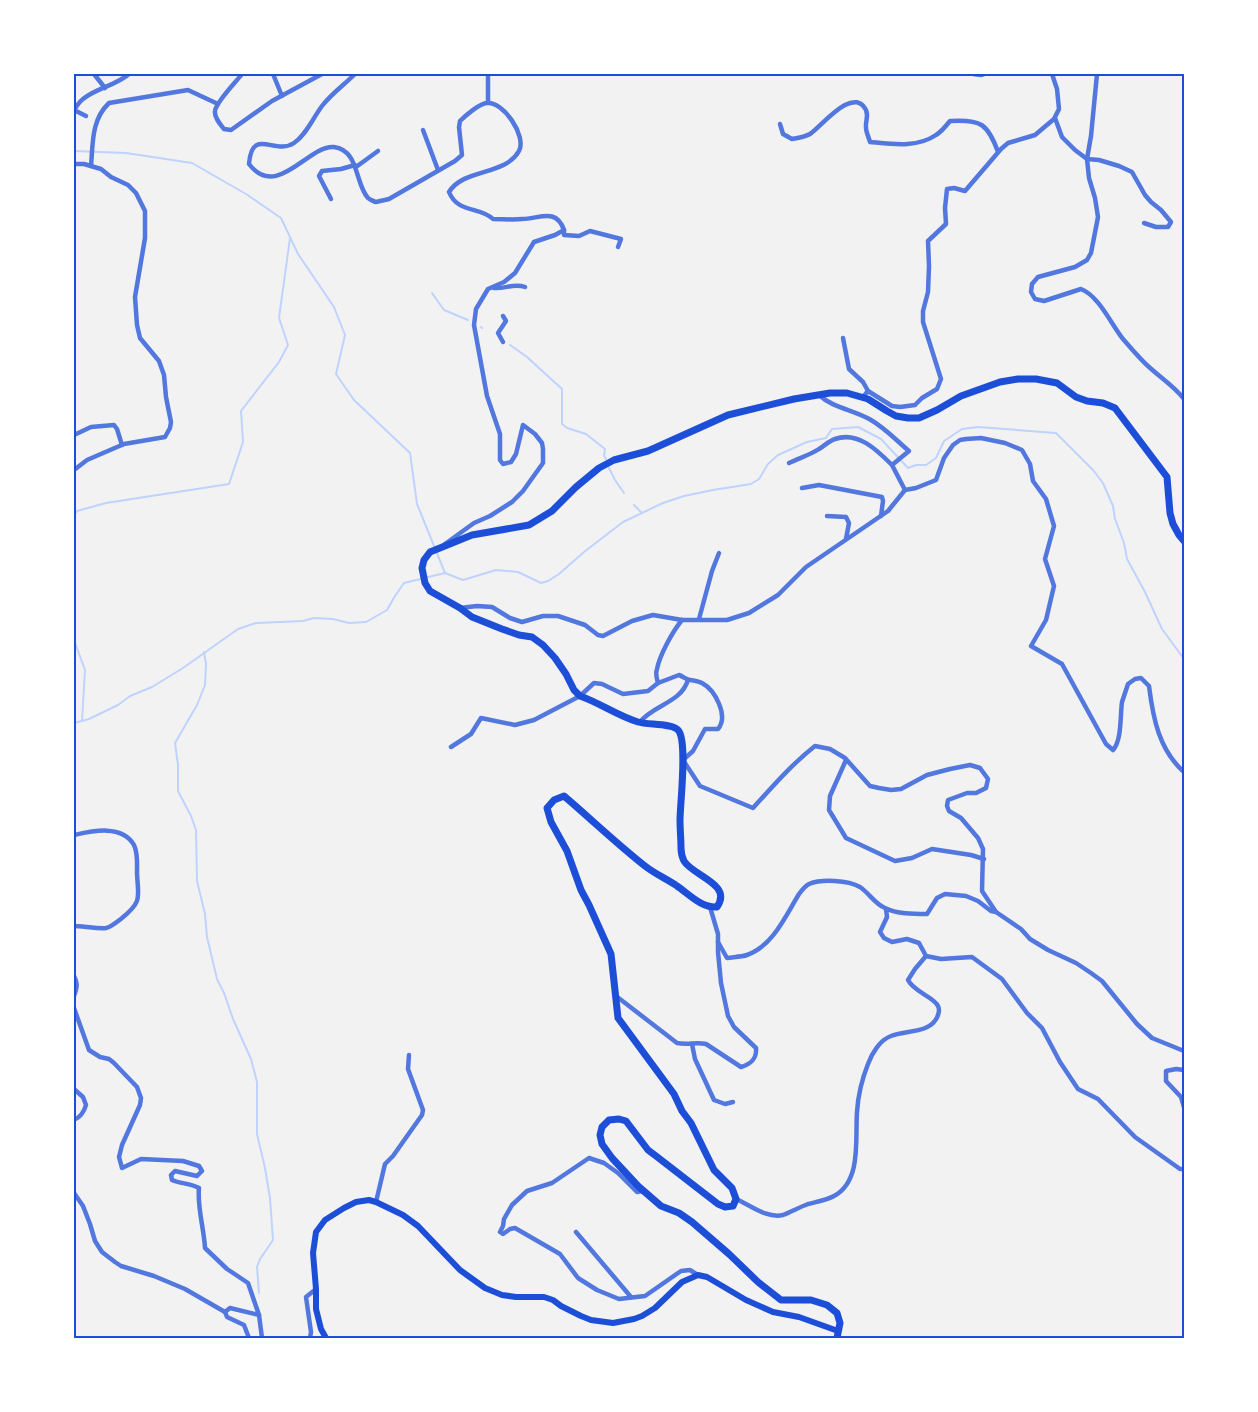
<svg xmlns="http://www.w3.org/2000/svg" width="1258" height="1412" font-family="Rubik,sans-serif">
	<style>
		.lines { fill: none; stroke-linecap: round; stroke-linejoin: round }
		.stream { stroke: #bfd3fe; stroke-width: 2 }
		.minor { stroke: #5277de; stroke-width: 4.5 }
		.secondary { stroke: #1d4ed8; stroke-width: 6 }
		.primary { stroke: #1d4ed8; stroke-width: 7 }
		.neatline { fill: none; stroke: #1d4ed8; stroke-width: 2 }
	</style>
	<rect width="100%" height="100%" fill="#f2f2f2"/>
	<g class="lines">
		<g class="stream">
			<polyline points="74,151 126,153 192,163 246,194 281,218 298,254 334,307 345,335 336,374 354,400 410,453 417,504 445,573"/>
			<polyline points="432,293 444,310 468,320"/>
			<polyline points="481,327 482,328"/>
			<polyline points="510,345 527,357 562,389 562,424 567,428 586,434 605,449 604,456 606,459"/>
			<polyline points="609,468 615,480 624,493"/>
			<polyline points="634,505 642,513"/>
			<polyline points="74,516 77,511 106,503 229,484 243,442 241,411 279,362 288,345 279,318 290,238"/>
			<polyline points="74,640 85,670 82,721"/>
			<polyline points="204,652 206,664 205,685 197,705 175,743 178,765 178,791 191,816 196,830 197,881 205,914 207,937 217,979 224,993 233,1019 251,1059 257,1082 257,1134 265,1168 270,1198 273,1240 260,1259 257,1267 259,1293"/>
			<polyline points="74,723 89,719 118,705 130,696 152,687 183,668 238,629 256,623 303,621 314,618 333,619 349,623 366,622 387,610 395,596 404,583 445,573 463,580 496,570 518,572 541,583 548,581 559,574 584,552 623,522 663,503 684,496 713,490 751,484 759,479 768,464 778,455 807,442 826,438 832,429 858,427 881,439 908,468 916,465 926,465 936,458 944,441 962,429 978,427 1056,433 1093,470 1103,483 1113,506 1115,519 1124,543 1127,559 1145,592 1162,629 1184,659"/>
		</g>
		<g class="minor">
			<polyline points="94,74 105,88"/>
			<path d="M242,74C236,82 216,102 215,111C214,117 220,124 224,129L231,130L272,101L322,74"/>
			<polyline points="273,74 282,96"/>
			<path d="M355,74C345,84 331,94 322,106C313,118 306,135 294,143C275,156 252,126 249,164C277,201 309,144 334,147C359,150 355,184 368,198C369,199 375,202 376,202L389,199L455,161L462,155L459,127L460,121C465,116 480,103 487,103C503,101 527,136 519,151C505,176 464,168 449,192C458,214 480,206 493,219C503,219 513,220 522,219C539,219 556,207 564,230L555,235L534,242L515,273L504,282L488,289L476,309L474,325L487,396L500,434V460L503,464L511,462L516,454L523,425L535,434L542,443L543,449V463L523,491L512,502L490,516L474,523L445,544"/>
			<polyline points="973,74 981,75 984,74"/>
			<path d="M1097,74L1091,136L1087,159L1089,178L1095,198L1098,217L1091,253L1087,260L1075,267L1038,277L1032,284L1031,292L1035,299L1044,301L1081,289C1099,296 1111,324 1123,339C1131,348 1140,359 1149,367C1161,378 1174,386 1184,399"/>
			<polyline points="488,102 488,74"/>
			<path d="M74,110C76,107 79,102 83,99C96,88 115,86 129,74"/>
			<polyline points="74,110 86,116"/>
			<polyline points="1055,118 1062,137 1075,150 1087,159 1099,160 1119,166 1132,172 1145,195 1151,202 1161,210 1171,222 1168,227 1156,227 1144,223"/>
			<path d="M780,124L783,134L792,139C797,138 805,137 810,134C821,127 853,85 866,110C869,117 865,121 866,128C866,132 869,138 870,142C892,144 917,148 936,135C941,132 946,126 950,121C981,119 988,124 998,152"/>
			<polyline points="423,130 438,170"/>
			<polyline points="74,164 84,164 101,169 111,177 128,185 136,193 145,211 145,238 135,297 137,325 140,338 159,361 164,375 166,397 171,422 170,428 165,437 124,444 87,460 74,470"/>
			<path d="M91,166C93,144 91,120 109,103L188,90L218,104"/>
			<polyline points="356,167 378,151"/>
			<polyline points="331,199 319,176 322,171 341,169 355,165"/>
			<polyline points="564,230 564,235 579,236 590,231 621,239 618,247"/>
			<path d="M494,288C505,289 514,283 525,287"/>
			<polyline points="843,338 849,369 863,382 868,391"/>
			<polyline points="503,342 498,333 506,321 503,316"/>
			<path d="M819,395C833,408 854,410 871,420C885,428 897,441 909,451L892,465L905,490"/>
			<polyline points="863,397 868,391 892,406 900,407 915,405 922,398 937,389 941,379 923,322 923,311 928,292 929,266 928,241 946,224 945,208 947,189 954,188 965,191 1001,149 1008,143 1035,135 1054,119 1059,109 1057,89 1052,74"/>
			<polyline points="74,435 91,427 114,425 117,429 122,445"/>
			<path d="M789,463C799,458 810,455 819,449C824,446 829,441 835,439C858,431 877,450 892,465"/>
			<polyline points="802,488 819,485 882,497 883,501 881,516"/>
			<polyline points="827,516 846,517 849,523 846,539"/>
			<path d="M460,608L477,606L492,607L510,618L522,622L543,616H558L585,625L598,635L603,636L632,621L653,615L682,620H727L749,613L778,595L806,567L888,511L905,490L916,488L936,480L944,458L953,445L960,440L966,439L981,438L1005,443L1022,450L1030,464L1033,481L1046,499L1054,526L1045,559L1054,586L1046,620L1031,646L1062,664L1106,744L1113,750C1122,740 1120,716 1122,702C1124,696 1126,690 1128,684L1135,679L1141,678L1149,686C1153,718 1159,750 1184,772"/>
			<polyline points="699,619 712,571 719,553"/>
			<path d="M682,620C673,631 660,654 657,669C655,674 657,679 658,683L679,675C682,676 684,678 687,679C692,681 697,680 702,683C715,690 729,716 718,729H705L693,751L683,760L700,786L753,808C773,786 792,764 815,746L830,749L845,758L870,786L879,788L891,790L901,789L927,775L950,769L970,765L980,768L988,779L986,788L976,793H967L948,800L947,806L949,811L961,818L978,838L983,849L982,891L996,912"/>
			<path d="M640,722C653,705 681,703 688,680"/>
			<polyline points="451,747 471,734 481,718 515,725 534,720 580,696 594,683 602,684 623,694 648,691 658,683"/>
			<polyline points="846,760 830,796 829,810 846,838 895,861 912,858 932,849 971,855 984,859"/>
			<path d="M74,835C92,831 122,824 134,845C138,853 137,864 137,873C138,897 143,901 122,918C118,921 111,927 106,928C100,929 81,926 74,926"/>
			<path d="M718,942L727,958C733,957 741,957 747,955C773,946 786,915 799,894C802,890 805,886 809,884C821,879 848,880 860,887C869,893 875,904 885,908C897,914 913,914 927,914L937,898L945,894L966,896L978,901L991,911L996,912L1021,929L1030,939L1048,950L1076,963L1091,973L1102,981L1137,1024L1152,1038L1184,1051"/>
			<polyline points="926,956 941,959 972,957 1002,979 1027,1013 1042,1028 1060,1062 1078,1089 1098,1099 1135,1137 1180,1169 1184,1169"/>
			<path d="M74,976C78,984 77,988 74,996"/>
			<path d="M616,996L677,1043C687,1045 697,1042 706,1044L741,1067C751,1064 757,1059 756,1048L734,1027L728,1016L721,983L718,952V934L710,907"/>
			<path d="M74,1008L89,1050L100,1057L109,1059L114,1063L137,1087L141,1098L140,1105L122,1145L119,1157L122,1168L141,1159L183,1161L199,1166L202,1171L197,1176L175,1171L171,1175L172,1180C181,1184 190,1183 199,1188C197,1208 204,1228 205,1248L227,1269L248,1283L259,1315"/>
			<polyline points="692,1044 695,1059 714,1100 725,1104 733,1102"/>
			<polyline points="1184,1070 1176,1069 1166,1071 1166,1081 1181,1097 1184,1107"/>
			<path d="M74,1089L83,1097L86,1105C84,1112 81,1117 74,1120"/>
			<polyline points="643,1191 637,1192 618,1173 604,1163 589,1158 552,1183 527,1191 512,1205 504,1219 503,1226 500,1232 503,1234 510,1229 515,1228 560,1254 578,1278 597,1290 619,1299 645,1296 681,1271 690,1270 698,1275"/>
			<polyline points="74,1193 83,1206 90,1224 95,1241 102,1252 115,1262 121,1266 154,1276 185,1289 225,1312 227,1317 244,1325 249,1338"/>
			<path d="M736,1199C750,1205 767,1219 783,1215C791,1212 800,1207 808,1204C816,1202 827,1200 834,1196C862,1181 855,1139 857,1112C858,1096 862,1079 868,1064C872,1053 880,1040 891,1036C905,1030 932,1034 938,1015C939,1011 940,1010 938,1006C934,997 914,992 908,980L915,969L926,956L919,943L907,939L892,942L884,938L880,932L887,917L886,909"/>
			<polyline points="376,1202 385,1164 393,1156 422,1115 423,1110 408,1069 409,1055"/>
			<polyline points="576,1232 631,1297"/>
			<polyline points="225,1312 230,1308 259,1315 262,1338"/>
			<polyline points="310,1338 311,1332 306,1297 316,1289"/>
		</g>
		<polyline class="secondary" points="326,1338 321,1329 316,1309 316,1289 313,1253 316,1232 325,1220 344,1208 356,1202 369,1200 376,1202 403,1215 418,1226 460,1270 485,1288 502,1295 516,1297 544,1297 553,1300 561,1306 581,1316 591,1320 613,1323 634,1319 642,1316 655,1308 682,1282 698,1275 707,1277 746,1300 773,1312 799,1317 838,1331"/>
		<path class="primary" d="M837,1338L840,1323L837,1313L827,1305L811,1300H781L758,1282L729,1254L692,1222L679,1213L661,1206L638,1186L612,1158L602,1144L600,1135L602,1127L609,1120L619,1119L626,1121L648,1150L656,1156L718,1204L725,1207L733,1206L736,1199L732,1188L714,1170L691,1123L682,1111L674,1094L618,1018L611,954L589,905L581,890L567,851L551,822L547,808L554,800L564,796C591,819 617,844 645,866C655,874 667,879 677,886C689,894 701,908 717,907C733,884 693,876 684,861C682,857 681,852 681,848C681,839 680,829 680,820C680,804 688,740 678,730C672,723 648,725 638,722C618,716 600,703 580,696L574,690L566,674L555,658L543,645L532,637L519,635L502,629L472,617L460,608L430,591L425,583L422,568L424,560L430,552L472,535L529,525L552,511L576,487L599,468L614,460L648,451L728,415L794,399L830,393H847L868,399L887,411L896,416L908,418H919L937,410L961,396L1000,382L1018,379H1036L1057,383L1076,397L1087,401L1103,403L1115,408L1167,477L1170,513L1173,524L1179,535L1184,541"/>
	</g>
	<rect width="1258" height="1412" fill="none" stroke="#ffffff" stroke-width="150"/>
	<rect x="75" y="75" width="1108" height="1262" class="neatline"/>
</svg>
